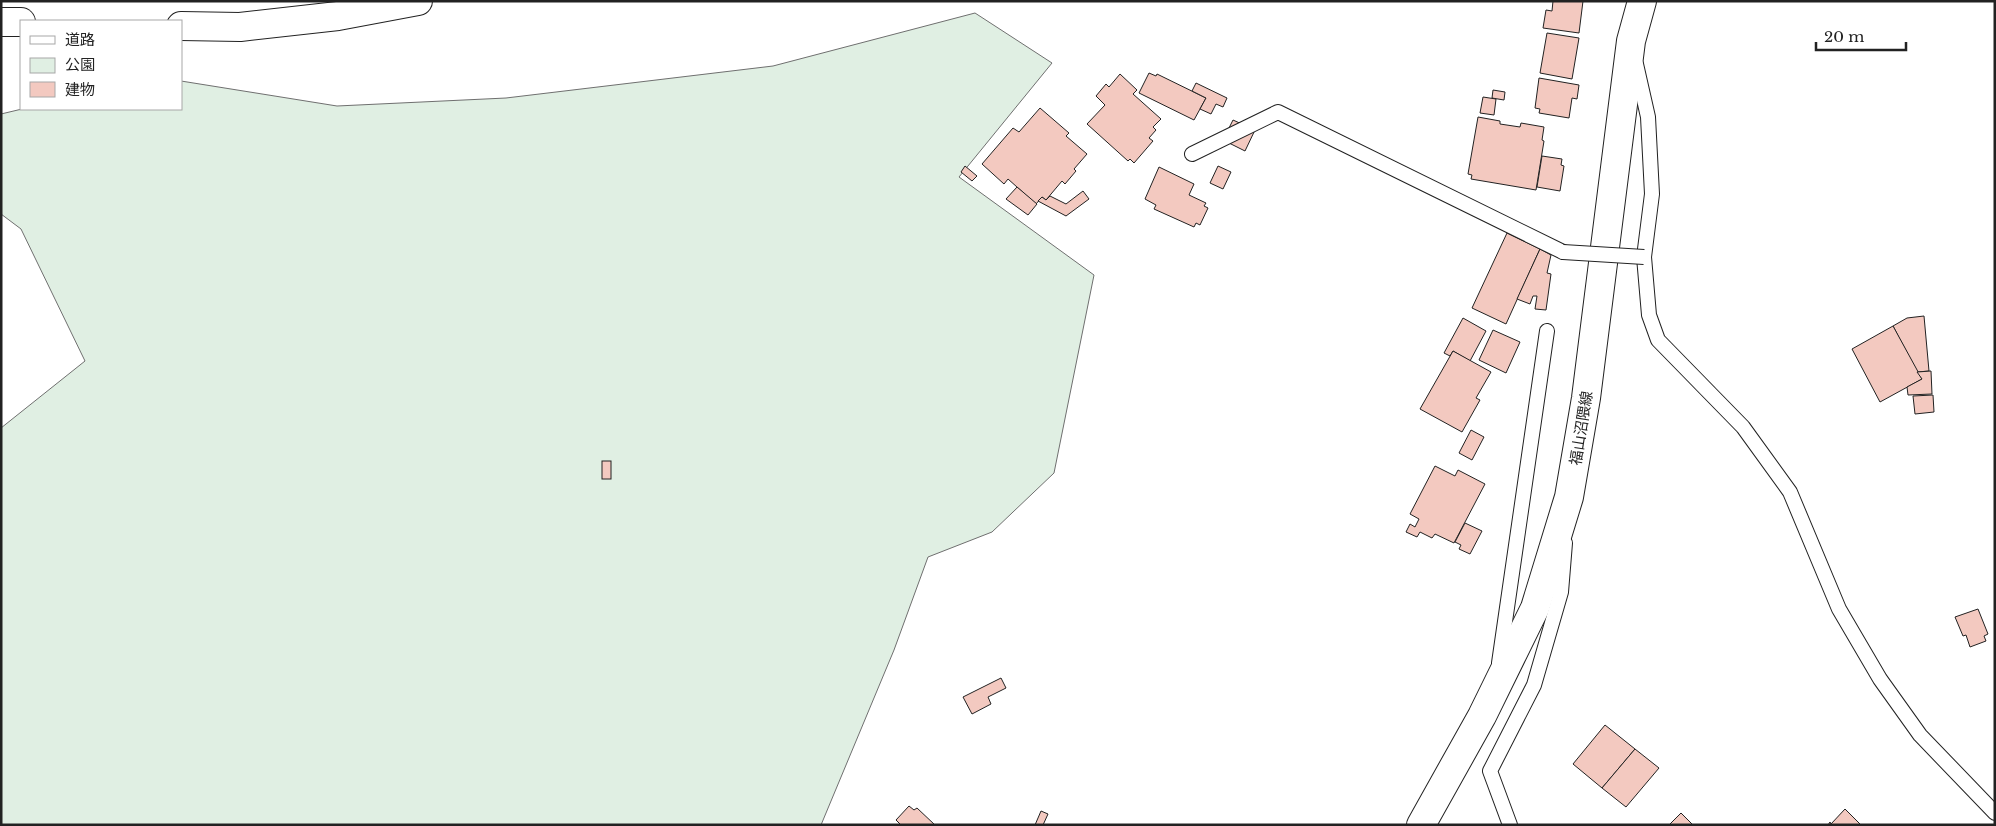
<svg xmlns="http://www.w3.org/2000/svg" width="1996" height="826" font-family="'Libre Baskerville','Noto Sans JP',serif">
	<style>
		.green { fill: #e0efe3; stroke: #6f6f6f }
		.building { fill: #f3c9c0; stroke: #222 }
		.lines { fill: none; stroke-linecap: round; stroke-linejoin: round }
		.lane-casing { stroke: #222; stroke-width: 16 }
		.street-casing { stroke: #222; stroke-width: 30 }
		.primary-casing { stroke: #222; stroke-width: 30 }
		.lane { stroke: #fff; stroke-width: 14 }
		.street { stroke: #fff; stroke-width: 28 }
		.primary { stroke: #fff; stroke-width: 28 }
		.lane-bridge-casing { stroke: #222; stroke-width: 16; stroke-linecap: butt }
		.lane-bridge { stroke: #fff; stroke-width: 14 }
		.labels { text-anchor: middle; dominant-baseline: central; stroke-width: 4; stroke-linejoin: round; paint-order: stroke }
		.street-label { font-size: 15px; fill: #222; stroke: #fff }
	</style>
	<rect width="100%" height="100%" fill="#fff"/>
	<polygon class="green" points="975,13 1052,63 959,177 1094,275 1054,473 992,532 928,557 894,650 821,825 1,825 1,428 85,361 21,229 1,214 1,114 22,109 181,109 181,81 337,106 506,98 773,66"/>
	<g class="building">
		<polygon points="1553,1 1583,1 1579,33 1543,28 1546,10 1552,11"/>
		<polygon points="1547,33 1579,38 1572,79 1540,73"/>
		<polygon points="1149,73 1156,76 1157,74 1206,98 1194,120 1139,93"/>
		<polygon points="1120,74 1137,90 1133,94 1161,119 1153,127 1156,130 1149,138 1153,141 1134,163 1130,159 1128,161 1087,124 1105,105 1096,96 1106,84 1109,87"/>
		<polygon points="1539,78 1579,85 1577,99 1572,98 1569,118 1539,113 1540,109 1535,108"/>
		<polygon points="1196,83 1227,98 1223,107 1216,104 1211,114 1200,109 1206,98 1192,91"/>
		<polygon points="1493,90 1505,92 1504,100 1492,98"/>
		<polygon points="1483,97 1496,99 1494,115 1480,113"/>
		<polygon points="1040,108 1069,133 1066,136 1087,154 1074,169 1076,171 1065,184 1062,181 1046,200 1042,197 1036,204 1008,179 1004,184 982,164 1013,128 1019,132"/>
		<polygon points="1478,117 1500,121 1500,124 1520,127 1521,123 1544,127 1542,140 1544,141 1536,190 1471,179 1472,175 1468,174"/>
		<polygon points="1233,120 1255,130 1245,151 1223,140"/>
		<polygon points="1542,156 1562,159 1561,165 1564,166 1560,191 1537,187"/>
		<polygon points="965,166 977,176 972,181 961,172"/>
		<polygon points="1218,166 1231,172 1223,189 1210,183"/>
		<polygon points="1159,167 1194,184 1189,195 1206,203 1204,206 1208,208 1200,225 1196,223 1194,227 1154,209 1156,205 1145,199"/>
		<polygon points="1017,187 1037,204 1028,215 1006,199"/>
		<polygon points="1083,191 1089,199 1066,216 1038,201 1042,197 1046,200 1050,196 1066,204"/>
		<polygon points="1507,233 1540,249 1506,324 1472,308"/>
		<polygon points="1540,249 1551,255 1547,273 1551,274 1546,310 1535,309 1537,296 1533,296 1530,304 1517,299"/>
		<polygon points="1924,316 1929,371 1917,372 1893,326 1907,318"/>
		<polygon points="1463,318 1486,331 1470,361 1453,351 1450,356 1444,353"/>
		<polygon points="1893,326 1922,379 1880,402 1852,349"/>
		<polygon points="1493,330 1520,342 1506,373 1479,360"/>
		<polygon points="1453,351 1491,372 1476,398 1480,400 1462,432 1420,409"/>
		<polygon points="1931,371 1932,394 1908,395 1907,387 1922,379 1917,372"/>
		<polygon points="1933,395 1934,412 1915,414 1913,396"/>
		<polygon points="1471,430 1484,437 1472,460 1459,453"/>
		<rect x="602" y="461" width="9" height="18"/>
		<polygon points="1435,466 1455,476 1458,470 1485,484 1454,543 1435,534 1432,538 1420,532 1417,537 1406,532 1410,524 1415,527 1419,519 1410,514"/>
		<polygon points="1465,523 1482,531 1470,554 1459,549 1461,545 1455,542"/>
		<polygon points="1978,609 1988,634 1984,636 1986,641 1970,647 1966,635 1963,636 1955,617"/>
		<polygon points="1001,678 1006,688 988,697 991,704 972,714 963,697"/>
		<polygon points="1605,725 1635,749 1602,788 1573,764"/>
		<polygon points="1635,749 1659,768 1626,807 1602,788"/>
		<polygon points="909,806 914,810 917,808 935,825 901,825 896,820"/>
		<polygon points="1845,809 1861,825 1828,825 1830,822 1831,824"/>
		<polygon points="1041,811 1048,814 1043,825 1035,825"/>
		<polygon points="1681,813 1693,825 1669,825"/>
	</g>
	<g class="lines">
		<g class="lane-casing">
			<g id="lane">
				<polyline points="1636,64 1648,117 1652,194 1644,257 1649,315 1658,340 1743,427 1790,492 1839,609 1880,679 1920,735 1995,813"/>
				<polyline points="1192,154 1278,112 1563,252"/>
				<polyline points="1499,663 1547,331"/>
				<polyline points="1510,825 1490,771 1534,685 1561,592 1565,543"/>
			</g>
		</g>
		<g class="street-casing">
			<g id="street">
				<polyline points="1,22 21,22"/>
				<polyline points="181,26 240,27 338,16 418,1"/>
			</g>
		</g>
		<g class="primary-casing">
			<polyline id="primary" points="1421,825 1482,716 1535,608 1569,497 1586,398 1631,41 1642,1"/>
		</g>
		<use href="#lane" class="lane"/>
		<use href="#street" class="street"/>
		<use href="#primary" class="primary"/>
		<g class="lane-bridge-casing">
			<polyline id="lane-bridge" points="1563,252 1644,257"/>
		</g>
		<use href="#lane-bridge" class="lane-bridge"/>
	</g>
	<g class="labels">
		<g class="street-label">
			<text transform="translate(1581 428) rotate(-81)">福山沼隈線</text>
		</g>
	</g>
	<rect width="1996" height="826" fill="none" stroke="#222222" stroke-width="5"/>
	<rect x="20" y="20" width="162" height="90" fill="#ffffff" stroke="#a7a7a7"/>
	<rect x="30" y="36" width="25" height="8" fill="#ffffff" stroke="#a7a7a7"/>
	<text x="65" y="45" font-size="15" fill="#222222">道路</text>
	<rect x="30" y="58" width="25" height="15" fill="#e0efe3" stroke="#a7a7a7"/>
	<text x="65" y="70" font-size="15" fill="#222222">公園</text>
	<rect x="30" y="82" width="25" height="15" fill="#f3c9c0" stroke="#a7a7a7"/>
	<text x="65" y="95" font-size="15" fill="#222222">建物</text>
	<path d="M1816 42v8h90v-8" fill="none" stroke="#222222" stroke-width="2.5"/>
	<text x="1824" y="42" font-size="15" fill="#222222" stroke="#ffffff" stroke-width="4" paint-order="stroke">20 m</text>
</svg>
